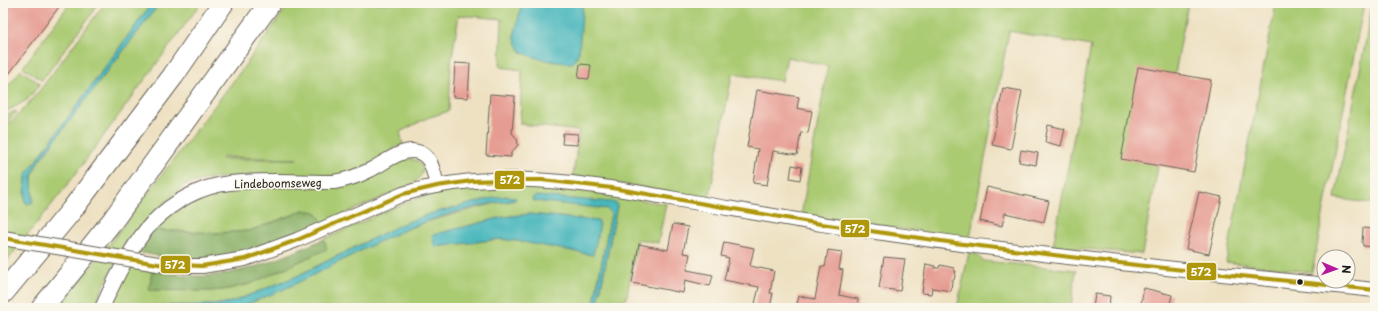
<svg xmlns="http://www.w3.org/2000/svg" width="1378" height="311" font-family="'Playpen Sans',sans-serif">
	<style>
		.green { fill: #abcb73; stroke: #647448; fill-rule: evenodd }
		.forest { fill: #88af65; stroke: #526640 }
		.water { fill: #46b6bc; stroke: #31696c }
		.building { fill: #e69c93 }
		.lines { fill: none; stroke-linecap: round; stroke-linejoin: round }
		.minor-casing { stroke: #666156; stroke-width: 16 }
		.highway-casing { stroke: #666156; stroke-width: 23 }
		.minor { stroke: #fff; stroke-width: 14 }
		.highway { stroke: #fff; stroke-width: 21 }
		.minor-bridge-casing { stroke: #666156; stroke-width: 16; stroke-linecap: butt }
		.minor-bridge { stroke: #fff; stroke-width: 14 }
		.bus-1-casing { stroke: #fbf7ec; stroke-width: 7 }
		.bus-1 { stroke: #ae970a; stroke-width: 4 }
		.bus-dot { fill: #1c1c1c; stroke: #fbf7ec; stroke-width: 1.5 }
		.labels { text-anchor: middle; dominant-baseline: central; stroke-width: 3.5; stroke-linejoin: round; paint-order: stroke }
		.street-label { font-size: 11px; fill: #1c1c1c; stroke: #fbf7ec }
		.line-badge { stroke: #fbf7ec; stroke-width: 1.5 }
		.badge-label { font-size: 11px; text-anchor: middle; font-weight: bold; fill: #fff }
	</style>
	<rect width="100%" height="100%" fill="#fbf7ec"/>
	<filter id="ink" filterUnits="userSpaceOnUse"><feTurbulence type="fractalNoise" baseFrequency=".025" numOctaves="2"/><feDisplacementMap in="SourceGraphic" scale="8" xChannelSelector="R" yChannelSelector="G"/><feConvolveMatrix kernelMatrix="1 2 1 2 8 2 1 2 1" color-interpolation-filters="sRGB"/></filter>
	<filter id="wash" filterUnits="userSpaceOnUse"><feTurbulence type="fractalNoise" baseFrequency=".012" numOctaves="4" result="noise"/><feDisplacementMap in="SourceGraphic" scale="16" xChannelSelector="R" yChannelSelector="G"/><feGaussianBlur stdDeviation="0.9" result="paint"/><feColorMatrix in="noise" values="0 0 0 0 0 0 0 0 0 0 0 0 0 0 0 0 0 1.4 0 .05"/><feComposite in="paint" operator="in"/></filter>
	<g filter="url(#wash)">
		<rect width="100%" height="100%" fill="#eee1c2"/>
		<g class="green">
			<polygon points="70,3 97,3 93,12 43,79 41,80 23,67"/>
			<polygon points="105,3 152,3 28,172 26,176 25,202 33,202 32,176 38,162 160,3 201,3 72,179 3,266 3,129 19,114 40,90"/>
			<path d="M290,3H522L514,37L521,52L554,62L577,57L583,3H1188L1142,254L1053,246L1091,46L1009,31L970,238L801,216L828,66L787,57L782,81L732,74L709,199L573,176L579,131L520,124L522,70L500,67L502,19L459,15L451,62L449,111L427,118L400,132L403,144L357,171L341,176L229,177L207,179L184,185L148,219L130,239L111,271L93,308H58L107,247L241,71ZM223,157L297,159H222Z"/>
			<polygon points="1276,3 1364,3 1312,272 1226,262"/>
			<polygon points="1373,3 1375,3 1375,204 1335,198"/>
			<polygon points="21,70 39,83 39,85 27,100 3,113 3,92"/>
			<polygon points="15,111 17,112 3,125 3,117"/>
			<path d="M404,158C427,159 428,174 411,185L323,223L303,210L295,214L249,231L215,233L153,230L175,212L201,198L212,193L239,187H329Z"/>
			<path d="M522,186L584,191L666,204L658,243L638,239L626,300H622L620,308H597L617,206L607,209L611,214L593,308H367L361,307V308H234L249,304L399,232L429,221L496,203L515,200L453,208L429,214L367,241L297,276L232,302L214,305L125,306L122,308H108L128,267L152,271L150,290L208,291L223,290L250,284L326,249L324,239C362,224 399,201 440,192C467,186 494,187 522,186ZM529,214L599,221L517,241L500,239L435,247L433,235L503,217Z"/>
			<polygon points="969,252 977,255 983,261 1076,270 1071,308 957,308"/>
		</g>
		<g class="forest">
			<polygon points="303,210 316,212 323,223 245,254 206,260 164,257 137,252 153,230 215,233 249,231 295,214"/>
			<path d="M324,239L327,249L250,284L223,290L208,291L149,290L152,271C169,273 190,277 207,276C249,273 286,256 324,239Z"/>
		</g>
		<g class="water">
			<polygon points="152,3 160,3 38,162 32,176 33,202 28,204 25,202 26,176 28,172"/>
			<path d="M522,3H583L579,52L573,63C563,64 528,58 521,51C518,48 516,41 514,37Z"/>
			<path d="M506,196L516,198L515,200C508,202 501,202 494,203C462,210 428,219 398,233C343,257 292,291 234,308H122L125,306L214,305L232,302L297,276L400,225L429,214L493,198Z"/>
			<polygon points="535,196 612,202 616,203 617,206 597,308 593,308 611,214 609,211 607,209 534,201 532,200 532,198"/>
			<polygon points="529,214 599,221 599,230 593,255 517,241 500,239 435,247 432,235 503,217"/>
		</g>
		<g id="blocks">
			<g class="building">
				<polygon points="3,3 62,3 3,82"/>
				<polygon points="455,63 470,64 468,98 453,97"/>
				<polygon points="580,64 591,65 589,79 578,78"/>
				<polygon points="1138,67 1211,80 1194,172 1121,159"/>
				<polygon points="1003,88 1022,91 1011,149 992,145"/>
				<polygon points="757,90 799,97 797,108 812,111 808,133 801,132 797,155 773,151 767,185 753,183 758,149 747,147"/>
				<polygon points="490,94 515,96 512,133 517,139 518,145 511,153 511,157 486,155"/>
				<polygon points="1048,125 1065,129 1061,146 1045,142"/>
				<polygon points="563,133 578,134 577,145 562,144"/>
				<polygon points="1021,150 1038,153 1036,165 1019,162"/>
				<polygon points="792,165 802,167 800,180 790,178"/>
				<polygon points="987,187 1049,201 1044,222 1005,213 1002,226 980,221"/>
				<polygon points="1199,192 1222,197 1209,254 1186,249"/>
				<polygon points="673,224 688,227 683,253 690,254 687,270 713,275 710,286 685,280 683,293 632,283 639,244 668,250"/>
				<polygon points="1363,228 1375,229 1375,247 1363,246 1363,244 1362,243"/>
				<polygon points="724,242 754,248 750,266 774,271 770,293 773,293 770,308 754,308 759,287 724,280 729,258 721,256"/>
				<polygon points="828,250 842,252 839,269 843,270 839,295 858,299 857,308 796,308 799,296 815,299 821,266 825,267"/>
				<polygon points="884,257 905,259 900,291 879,288"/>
				<polygon points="926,264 935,266 935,268 939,268 940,265 954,268 954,271 956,271 954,280 952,280 951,291 932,288 931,294 922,293"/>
				<polygon points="1144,288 1172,295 1169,308 1140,308"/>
				<polygon points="1095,294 1110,296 1109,308 1093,308"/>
			</g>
		</g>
	</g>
	<g filter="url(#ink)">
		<use href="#blocks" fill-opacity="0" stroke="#666156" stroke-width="1"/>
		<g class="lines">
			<g class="minor-casing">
				<g id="minor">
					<path d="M158,264L183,266H202L245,259L297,240L403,194C493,167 590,183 681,200C734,209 788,219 841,227C892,234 942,242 993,248C1120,264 1248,277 1375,290"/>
					<path d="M102,308C114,281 132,243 153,222C173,201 202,186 230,183C265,179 300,182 334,182C347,180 358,176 370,170C387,162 411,139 428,159C433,166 435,177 437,186"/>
				</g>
			</g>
			<g class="highway-casing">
				<g id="highway">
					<polyline points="3,293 71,211 173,76 223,3"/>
					<polyline points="42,308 113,220 270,3"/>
				</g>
			</g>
			<use href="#minor" class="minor"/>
			<use href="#highway" class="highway"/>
			<g class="minor-bridge-casing">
				<polyline id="minor-bridge" points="3,238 158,264"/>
			</g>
			<use href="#minor-bridge" class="minor-bridge"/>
			<g class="bus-1-casing">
				<polyline id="bus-1" points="3,238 158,264 202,266 245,259 297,240 403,194 437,186 472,181 507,180 542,180 612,188 821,224 955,243 1136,265 1375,290"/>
			</g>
			<use href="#bus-1" class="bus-1"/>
		</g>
	</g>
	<circle class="bus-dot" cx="1300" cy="282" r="3.5"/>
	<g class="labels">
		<g class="street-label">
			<text transform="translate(278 183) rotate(-1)">Lindeboomseweg</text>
		</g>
	</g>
	<g class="line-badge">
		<rect x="494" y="170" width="31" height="20" rx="4" fill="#ae970a"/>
		<rect x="840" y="219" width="30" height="19" rx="4" fill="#ae970a"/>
		<rect x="160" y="255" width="31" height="19" rx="4" fill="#ae970a"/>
		<rect x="1186" y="262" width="31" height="19" rx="4" fill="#ae970a"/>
	</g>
	<g class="badge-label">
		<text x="510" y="184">572</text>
		<text x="855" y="233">572</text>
		<text x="175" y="269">572</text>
		<text x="1201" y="276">572</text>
	</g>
	<rect width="1378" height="311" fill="none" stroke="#fbf7ec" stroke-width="16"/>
	<g transform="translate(1336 269) rotate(92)"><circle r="19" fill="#fbf7ec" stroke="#a29f99"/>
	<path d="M0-3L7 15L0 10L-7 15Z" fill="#b5179e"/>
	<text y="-6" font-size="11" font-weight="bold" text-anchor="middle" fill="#1c1c1c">N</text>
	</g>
</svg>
